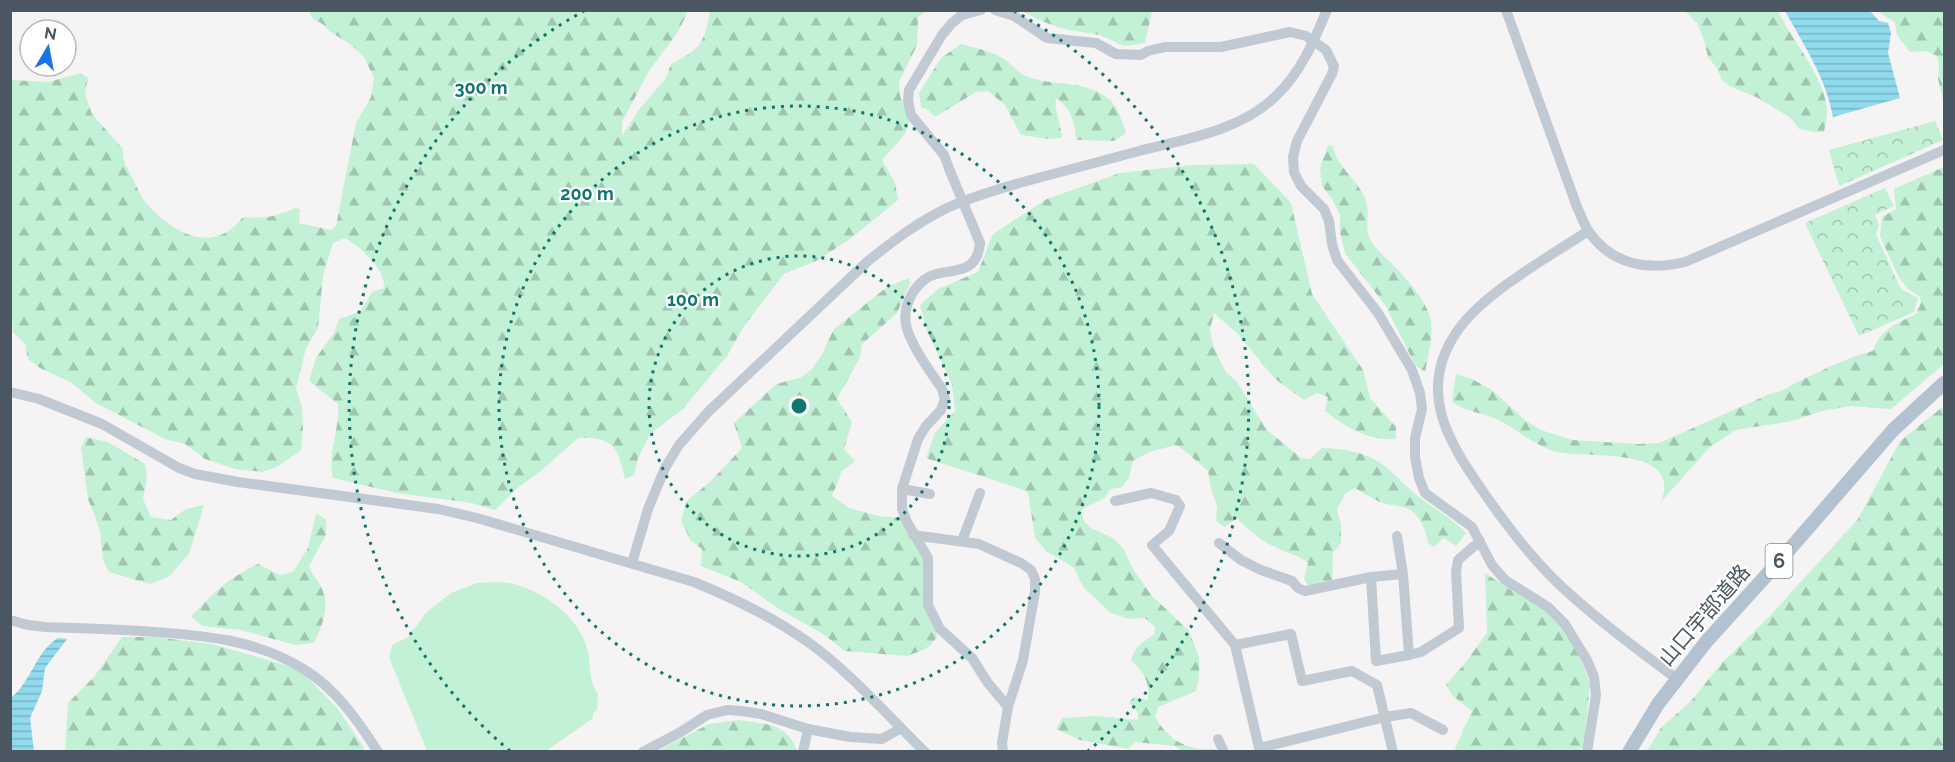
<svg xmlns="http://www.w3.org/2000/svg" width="1955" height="762" font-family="Raleway,'Noto Sans JP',sans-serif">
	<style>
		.forest { fill: url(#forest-firs) }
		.park { fill: url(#park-crowns) }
		.garden { fill: #c3f1d5 }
		.water { fill: url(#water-rules) }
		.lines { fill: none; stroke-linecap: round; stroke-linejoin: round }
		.minor { stroke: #c1cad2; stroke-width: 10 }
		.major { stroke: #b3c2d1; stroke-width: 14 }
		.minor-bridge { stroke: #c1cad2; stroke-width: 10 }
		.ring { fill: none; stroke: #0f766e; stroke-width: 3; stroke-dasharray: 3 6 }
		.labels { text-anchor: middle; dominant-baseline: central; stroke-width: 4.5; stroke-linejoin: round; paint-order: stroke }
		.shield { fill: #fff; stroke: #808990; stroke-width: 1.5 }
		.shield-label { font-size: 20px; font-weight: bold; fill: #4a5661 }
		.street-label { font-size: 21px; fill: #4a5661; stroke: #fff }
		.centre { fill: #0f766e; stroke: #fff; stroke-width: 3 }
		.ring-label { font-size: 18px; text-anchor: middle; font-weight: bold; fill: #0f766e; stroke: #fff; stroke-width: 4.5; stroke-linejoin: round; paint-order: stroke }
	</style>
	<defs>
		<pattern id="forest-firs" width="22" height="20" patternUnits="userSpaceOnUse" patternTransform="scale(1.5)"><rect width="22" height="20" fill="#c3f1d5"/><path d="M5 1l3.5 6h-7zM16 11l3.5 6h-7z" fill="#a0c6b0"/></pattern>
		<pattern id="park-crowns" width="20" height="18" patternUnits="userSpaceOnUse" patternTransform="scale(1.5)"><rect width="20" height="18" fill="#c3f1d5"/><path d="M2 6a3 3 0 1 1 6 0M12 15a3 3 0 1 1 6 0" fill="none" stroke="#a0c6b0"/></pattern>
		<pattern id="water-rules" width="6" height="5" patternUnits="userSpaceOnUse" patternTransform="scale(1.5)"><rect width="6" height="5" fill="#90daee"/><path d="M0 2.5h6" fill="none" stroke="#78b4c4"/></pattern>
	</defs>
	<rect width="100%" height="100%" fill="#f5f3f3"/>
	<g class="forest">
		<path d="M309,11H688L678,32L649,71L622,122V136L638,111L666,78L671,64C700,50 705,42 710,11H927L918,17L917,45L899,82L900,96L910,120L905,134L882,160L895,183L898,200L850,239L818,260L784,274L744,326L727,356L683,409L650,434L638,458L634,475L625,479C617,446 614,437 578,438L541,471L516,489L495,510L472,503L397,493L333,478C327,453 340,430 338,404L309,381L316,358L334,333L339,319L361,311L372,292L384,288C386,269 360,247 345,238L333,243L323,275L318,328L306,348L296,388L302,407L303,430L301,450L277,467L262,472L235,469L205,459L185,444L165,439L96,403L72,383L40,368L28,359L25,344L13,332L11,304L10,80L48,82L81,73L88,78L85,94L92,114L123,149C122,162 127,167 133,179C136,185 139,193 143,199C169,231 212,258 243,217C264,219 275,217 295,208L300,209L299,223L331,230L336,226L356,123L371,97L374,78L364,57L350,44L329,31L324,25L312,18Z"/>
		<polygon points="1022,11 1152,11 1145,43 1124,46 1100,35 1064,29 1044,22"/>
		<path d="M1685,11H1778C1793,43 1822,72 1827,108C1828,115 1825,124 1824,132H1814L1799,129L1792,119L1758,98L1729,86L1722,80L1716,67L1708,57L1704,40L1697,23Z"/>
		<polygon points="1877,11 1944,11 1944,104 1938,79 1939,66 1937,56 1926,51 1910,52 1897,35 1895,22"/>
		<path d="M961,44C976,48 991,51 1004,59C1012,64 1017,73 1026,76C1051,87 1088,79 1110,100C1118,107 1122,122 1126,133L1114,141L1076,140C1075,122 1071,108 1056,98C1054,111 1061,124 1062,138L1049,139L1021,135L1005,105L988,91L976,92L935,117L928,110L921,107L919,93L941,58Z"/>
		<path d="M1328,145L1333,146C1336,166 1355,177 1364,196C1373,213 1361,227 1373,244C1380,254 1391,262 1399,271C1410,283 1428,304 1431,321C1433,338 1428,356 1425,372L1415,365L1386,306L1345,253L1340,232V215L1332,199L1322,186L1320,168Z"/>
		<path d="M1254,164L1291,203L1312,294L1363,370L1370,398L1396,427V439C1368,441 1346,427 1325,411L1328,397L1317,393L1304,400L1274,378L1238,334L1214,313L1210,329L1213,345L1225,371L1237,382L1266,429L1301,458L1310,459L1322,448C1346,449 1368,452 1387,468C1399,478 1409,490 1422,499C1437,511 1453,519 1466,533L1456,546L1444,538L1434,547L1428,543C1426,529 1419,511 1403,507C1395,505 1388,505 1380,502C1372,498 1363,493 1355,488L1345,494L1337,509L1341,525V543L1333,553L1332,580L1308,585L1304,579L1308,563C1299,555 1288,554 1277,548C1261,541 1249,531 1237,518L1225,527L1216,521L1217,506L1211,489L1208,471L1185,451L1176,445L1149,452L1133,461L1129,478L1122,487L1110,489L1105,498L1082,509L1083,520L1091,528L1113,538L1123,548L1133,569L1151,595L1189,631L1199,657V676L1196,691L1158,707L1155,717C1169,741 1188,751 1216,749V751H1182L1175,746L1135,742L1128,749L1080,740L1056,729L1062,718L1096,716L1138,720V713L1129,702L1134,697L1148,700C1150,681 1144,673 1131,660C1135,647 1142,641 1154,635L1155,627L1145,618L1129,619L1111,613L1083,587L1074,568L1046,551L1035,538L1028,492C994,479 960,470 926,458L935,433L955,411L952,384L927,331L920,305L938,289L978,272L993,234L1047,199L1120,173L1193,165Z"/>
		<path d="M1944,167V364L1891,409L1851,406L1822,411L1792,421L1736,430L1710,447L1661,502C1683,445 1589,459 1558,452C1534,447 1516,427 1494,418C1479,412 1465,411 1452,402L1456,374L1472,379L1492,390L1526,421L1541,430L1572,440L1638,444L1659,443L1772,393C1786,391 1790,385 1802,380C1825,369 1848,357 1873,351C1881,328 1896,324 1916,314L1921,303L1920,297L1908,289L1899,278L1880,236L1882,217L1896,209L1894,189Z"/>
		<polygon points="909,278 910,283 897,313 862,344 860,357 837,399 852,422 844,449 855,461 842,471 832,496 849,508 879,516 900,518 924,555 924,574 937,637 928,648 907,656 845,651 823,634 779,609 741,582 701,566 702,549 690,540 681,520 687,501 712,480 742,448 734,423 776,384 800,378 811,370 821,356 834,329 887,287"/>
		<polygon points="1944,406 1944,751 1647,751 1661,728 1691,701 1721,664 1768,618 1858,519 1900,441"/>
		<polygon points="86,437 108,442 145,464 147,479 143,499 151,517 171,520 186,509 204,505 189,554 168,577 150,584 109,572 103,560 100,530 88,499 81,448"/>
		<path d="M316,514L326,519V535L309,566C312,575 317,579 321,587C331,605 322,626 314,643L295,645L241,630L203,626L191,617C213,593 228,578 258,564L280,575L293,572L308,548Z"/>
		<polygon points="1485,573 1514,592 1543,607 1561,624 1578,651 1590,684 1584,746 1577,752 1454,751 1472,711 1453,696 1446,685 1466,662 1487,633"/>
		<polygon points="122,637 155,637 212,644 299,669 337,708 364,748 361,752 65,752 68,703 94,677"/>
		<path d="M739,720C764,724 788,723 797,751H657L709,724Z"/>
	</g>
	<g class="park">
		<polygon points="1935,121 1943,140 1839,186 1829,150"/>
		<polygon points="1885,188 1894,206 1875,215 1879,225 1876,235 1901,289 1918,298 1914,312 1859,336 1805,223"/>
	</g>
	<path class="garden" d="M477,583C489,583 503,581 514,584C544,592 576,615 586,645C592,662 587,680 598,694L597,710L593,713V718L546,751H427L389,657L393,644L407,638L427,612L451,593Z"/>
	<g class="water">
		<path d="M1785,11H1870L1879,21L1888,23L1891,33L1888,53L1900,98L1833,117C1826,78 1804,45 1785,11Z"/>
		<path d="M58,638L67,639L45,668L42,691L30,718L34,751H11V698C31,682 36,651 58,638Z"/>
	</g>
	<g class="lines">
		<g class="minor">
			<polyline points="995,10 1014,16 1047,38 1096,43 1116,54 1141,55 1148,51 1165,47 1221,47 1290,32 1306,36 1326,50 1334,66 1332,74 1297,141 1293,157 1294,172 1301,186 1324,209 1329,221 1332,244 1337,260 1378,313 1412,370 1420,393 1422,409 1415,438 1415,457 1419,478 1425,493 1472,527 1492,565 1505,580 1548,607 1565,624 1587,660 1594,677 1596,695 1587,752"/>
			<path d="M1506,10L1577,207C1581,215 1584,225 1589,232C1612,265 1648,271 1685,262L1944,150"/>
			<polyline points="950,171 944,155 911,115 908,101 909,90 942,35 952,23 962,15 981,10"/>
			<path d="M1588,231C1549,257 1481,294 1456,333C1417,391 1448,441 1482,490C1506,525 1532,559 1563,588C1599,621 1638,650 1677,679"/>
			<path d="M980,243C976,282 944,264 924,280C918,285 913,291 910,298C905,307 904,320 907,329C914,350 930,371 942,389L945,399L941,410L926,426L918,439L902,489V509L907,522L928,558V605L940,629L972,658L988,683L1008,707"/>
			<path d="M10,392L39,399L102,424L179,468L195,474L238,482L438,509L477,518L694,582C733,598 773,617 808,642C850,672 887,715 925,752"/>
			<polyline points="902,489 930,494"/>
			<polyline points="1115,501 1151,493 1176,500 1180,506 1169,531 1152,545 1235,645 1260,752"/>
			<polyline points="913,535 979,544 1021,563 1031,570 1035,579 1035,592 1023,660 1008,707 1002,743 1003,752"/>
			<polyline points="1397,536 1403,574 1409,655 1421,652 1459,628 1456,572 1458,560 1480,541"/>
			<polyline points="962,541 980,493"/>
			<polyline points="1219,543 1241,560 1261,570 1292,581 1298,588 1305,591 1371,577 1403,574"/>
			<path d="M632,563L648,509L665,468L679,445L708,412L868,261C893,241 918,222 947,208C976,195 1008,186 1038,178C1072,169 1105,160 1139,151C1186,139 1240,131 1276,96C1301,72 1314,41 1327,10"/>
			<polyline points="1371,577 1376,661 1409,655"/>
			<path d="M10,620L28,625L45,627C77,628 109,629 142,631C199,635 255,638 305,670C336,689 359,722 378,752"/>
			<polyline points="1235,645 1291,634 1302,681 1352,671 1377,685 1393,752"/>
			<polyline points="1218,739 1224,752"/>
			<polyline points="1260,748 1385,717 1411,713 1443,730"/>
			<polyline points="643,752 679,733 707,715 727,710 742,711 761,714 808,729 850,737 882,739 901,728"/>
			<polyline points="803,752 808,729"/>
		</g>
		<polyline class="major" points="1629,752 1658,704 1706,642 1782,558 1893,430 1944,383"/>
		<polyline class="minor-bridge" points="950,171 980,243"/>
	</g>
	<g class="ring">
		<circle cx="799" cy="406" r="150"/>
		<circle cx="799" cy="406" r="300"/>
		<path d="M510 751A450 450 0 0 1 584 11M1014 11A450 450 0 0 1 1088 751"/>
	</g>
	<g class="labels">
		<rect class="shield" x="1765.5" y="544" width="27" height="34" rx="4.5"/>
		<g class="shield-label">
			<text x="1779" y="561">6</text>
		</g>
		<g class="street-label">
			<text transform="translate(1704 615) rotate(-49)">山口宇部道路</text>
		</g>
	</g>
	<circle cx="799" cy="406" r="9" class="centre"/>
	<g class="ring-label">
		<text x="481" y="94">300 m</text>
		<text x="587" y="200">200 m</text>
		<text x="693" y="306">100 m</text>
	</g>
	<rect width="1955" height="762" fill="none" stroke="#4a5661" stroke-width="24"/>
	<g transform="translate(48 48) rotate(10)"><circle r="28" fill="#ffffff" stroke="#b7bbc0" stroke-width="1.5"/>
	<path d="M0-4.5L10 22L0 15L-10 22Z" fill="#1a73e8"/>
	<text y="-9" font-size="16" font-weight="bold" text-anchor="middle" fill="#4a5661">N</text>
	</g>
</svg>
